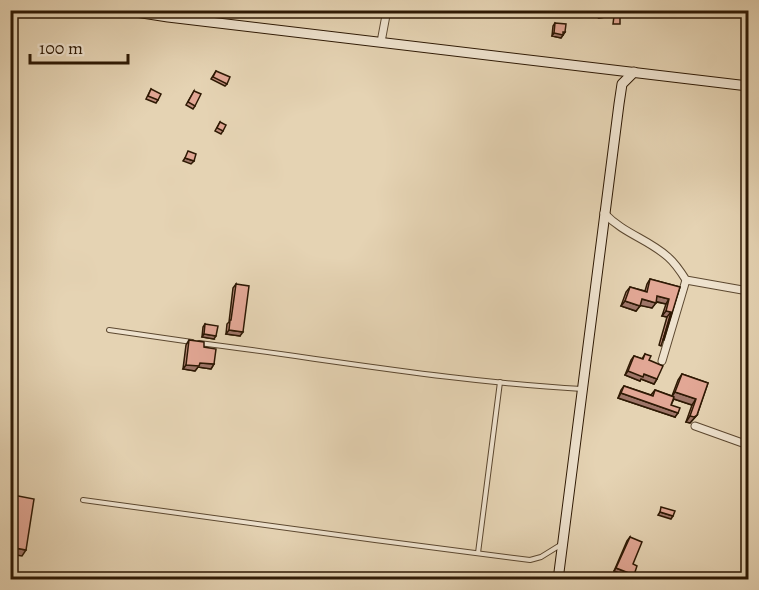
<svg xmlns="http://www.w3.org/2000/svg" width="759" height="590" font-family="Alegreya,serif">
	<style>
		.lines { fill: none; stroke-linecap: round; stroke-linejoin: round }
		.lane-casing { stroke: #5c4830; stroke-width: 6 }
		.street-casing { stroke: #5c4830; stroke-width: 9 }
		.secondary-casing { stroke: #2e1904; stroke-width: 11 }
		.lane { stroke: #eee2ce; stroke-width: 4 }
		.street { stroke: #eee2ce; stroke-width: 7 }
		.secondary { stroke: #eee2ce; stroke-width: 9 }
		.wall { fill: #c29080; stroke: #2e1904; stroke-width: 1.5 }
		.shaded-wall { fill: #9e7568; stroke: #2e1904; stroke-width: 1.5 }
		.building { fill: #e2a795; stroke: #2e1904; stroke-width: 1.5 }
	</style>
	<rect width="100%" height="100%" fill="#e5d3b3"/>
	<filter id="stains"><feTurbulence type="fractalNoise" baseFrequency=".00333" numOctaves="4"/><feColorMatrix values="0 0 0 0 .2 0 0 0 0 .09 0 0 0 0 .02 0 0 0 .5 -.17"/></filter>
	<radialGradient id="worn" r=".72"><stop offset=".6" stop-color="#630" stop-opacity="0"/><stop offset="1" stop-color="#630" stop-opacity=".3"/></radialGradient>
	<g class="lines">
		<g class="lane-casing">
			<g id="lane">
				<polyline points="109,330 192,342"/>
				<path d="M199,343C326,359 454,382 582,389"/>
				<polyline points="83,500 375,540 530,560 541,557 562,544"/>
				<polyline points="478,553 500,382"/>
			</g>
		</g>
		<g class="street-casing">
			<g id="street">
				<polyline points="204,21 207,10"/>
				<polyline points="381,42 387,10"/>
				<path d="M604,213C624,234 648,239 668,257C676,264 681,272 686,280L748,291"/>
				<polyline points="662,361 686,280"/>
				<polyline points="695,426 748,445"/>
			</g>
		</g>
		<g class="secondary-casing">
			<g id="secondary">
				<polyline points="123,10 168,17 748,86"/>
				<polyline points="558,580 619,104 622,84 634,72"/>
			</g>
		</g>
		<use href="#lane" class="lane"/>
		<use href="#street" class="street"/>
		<use href="#secondary" class="secondary"/>
	</g>
	<g class="wall">
		<polygon points="598,10 614,10 614,13 612,16 599,18"/>
		<polygon points="555,23 565,32 561,38 552,36 553,26"/>
		<polygon points="216,71 227,84 225,86 211,79"/>
		<polygon points="151,89 158,100 156,103 146,99"/>
		<polygon points="194,91 195,106 193,109 186,105"/>
		<polygon points="220,122 223,131 221,134 215,131"/>
		<polygon points="650,279 680,287 661,346 659,345 667,317 662,316 666,304 656,302 652,308 640,305 636,311 621,306 626,292 630,287 645,291 647,284"/>
		<polygon points="236,284 240,336 226,334 227,324 229,322 233,288"/>
		<polygon points="205,324 214,339 202,337 203,327"/>
		<polygon points="189,340 204,347 214,364 211,369 198,367 195,371 183,369 186,345"/>
		<polygon points="645,354 649,360 657,379 654,384 641,379 640,381 625,375 631,360 634,356 642,359"/>
		<polygon points="682,374 708,383 697,415 690,423 686,422 692,405 674,399 671,405 675,417 618,398 621,390 624,386 651,395 655,390 672,396 678,380"/>
		<polygon points="630,537 634,575 631,578 614,571 627,541"/>
	</g>
	<g class="shaded-wall">
		<polygon points="614,13 612,16 599,18 601,15"/>
		<polygon points="563,32 565,32 561,38 552,36 554,33"/>
		<polygon points="185,158 194,161 191,164 183,161"/>
		<polygon points="657,296 669,299 666,304 654,301"/>
		<polygon points="642,299 656,303 652,308 638,305"/>
		<polygon points="625,301 640,306 636,311 621,306"/>
		<polygon points="666,311 671,312 667,317 662,316"/>
		<polygon points="229,330 243,332 240,336 226,334"/>
		<polygon points="204,334 216,336 214,339 202,337"/>
		<polygon points="200,363 214,364 211,369 198,367 195,371 183,369 186,365"/>
		<polygon points="628,371 644,374 657,379 654,384 641,379 640,381 625,375"/>
		<polygon points="675,392 696,399 692,405 671,398"/>
		<polygon points="621,393 678,413 675,417 618,398"/>
		<polygon points="697,415 690,423 686,422 690,416"/>
		<polygon points="660,512 673,516 671,519 658,515"/>
		<polygon points="10,547 26,550 22,556 10,554"/>
		<polygon points="616,568 634,575 631,578 614,571"/>
	</g>
	<g class="building">
		<polygon points="600,10 614,10 614,13 601,15"/>
		<polygon points="614,16 620,17 620,24 613,24"/>
		<polygon points="555,23 566,24 565,32 563,32 563,35 554,33"/>
		<polygon points="216,71 230,77 227,84 213,77"/>
		<polygon points="151,89 161,94 158,100 148,96"/>
		<polygon points="194,91 201,94 195,106 188,102"/>
		<polygon points="220,122 226,125 223,131 217,128"/>
		<polygon points="188,151 196,154 194,161 185,158"/>
		<polygon points="650,279 680,287 664,340 663,340 671,312 666,311 669,299 657,296 656,303 642,299 640,306 625,301 630,287 647,292"/>
		<polygon points="236,284 249,286 243,332 229,330 230,320 231,320"/>
		<polygon points="205,324 218,326 216,336 204,334"/>
		<polygon points="189,340 204,342 204,347 216,349 214,364 200,363 199,366 186,365"/>
		<polygon points="645,354 651,356 649,360 663,366 657,379 644,374 643,377 628,371 634,356 643,359"/>
		<polygon points="682,374 708,383 697,415 694,417 690,416 696,399 675,392"/>
		<polygon points="624,386 653,396 655,390 674,397 671,405 680,408 678,413 621,393"/>
		<polygon points="13,495 34,499 26,550 10,547 10,512"/>
		<polygon points="661,507 675,511 673,516 660,512"/>
		<polygon points="630,537 642,542 633,564 637,566 634,575 616,568"/>
	</g>
	<rect width="759" height="590" fill="none" stroke="#e5d3b3" stroke-width="36"/>
	<rect x="12" y="12" width="735" height="566" fill="none" stroke="#2e1904" stroke-width="3"/>
	<rect x="18" y="18" width="723" height="554" fill="none" stroke="#2e1904" stroke-width="1.5"/>
	<path d="M30 54v9h98v-9" fill="none" stroke="#2e1904" stroke-width="3"/>
	<text x="39" y="54" font-size="18" fill="#2e1904" stroke="#eee2ce" stroke-width="4.5" paint-order="stroke">100 m</text>
	<rect width="100%" height="100%" filter="url(#stains)"/>
	<rect width="100%" height="100%" fill="url(#worn)"/>
</svg>
